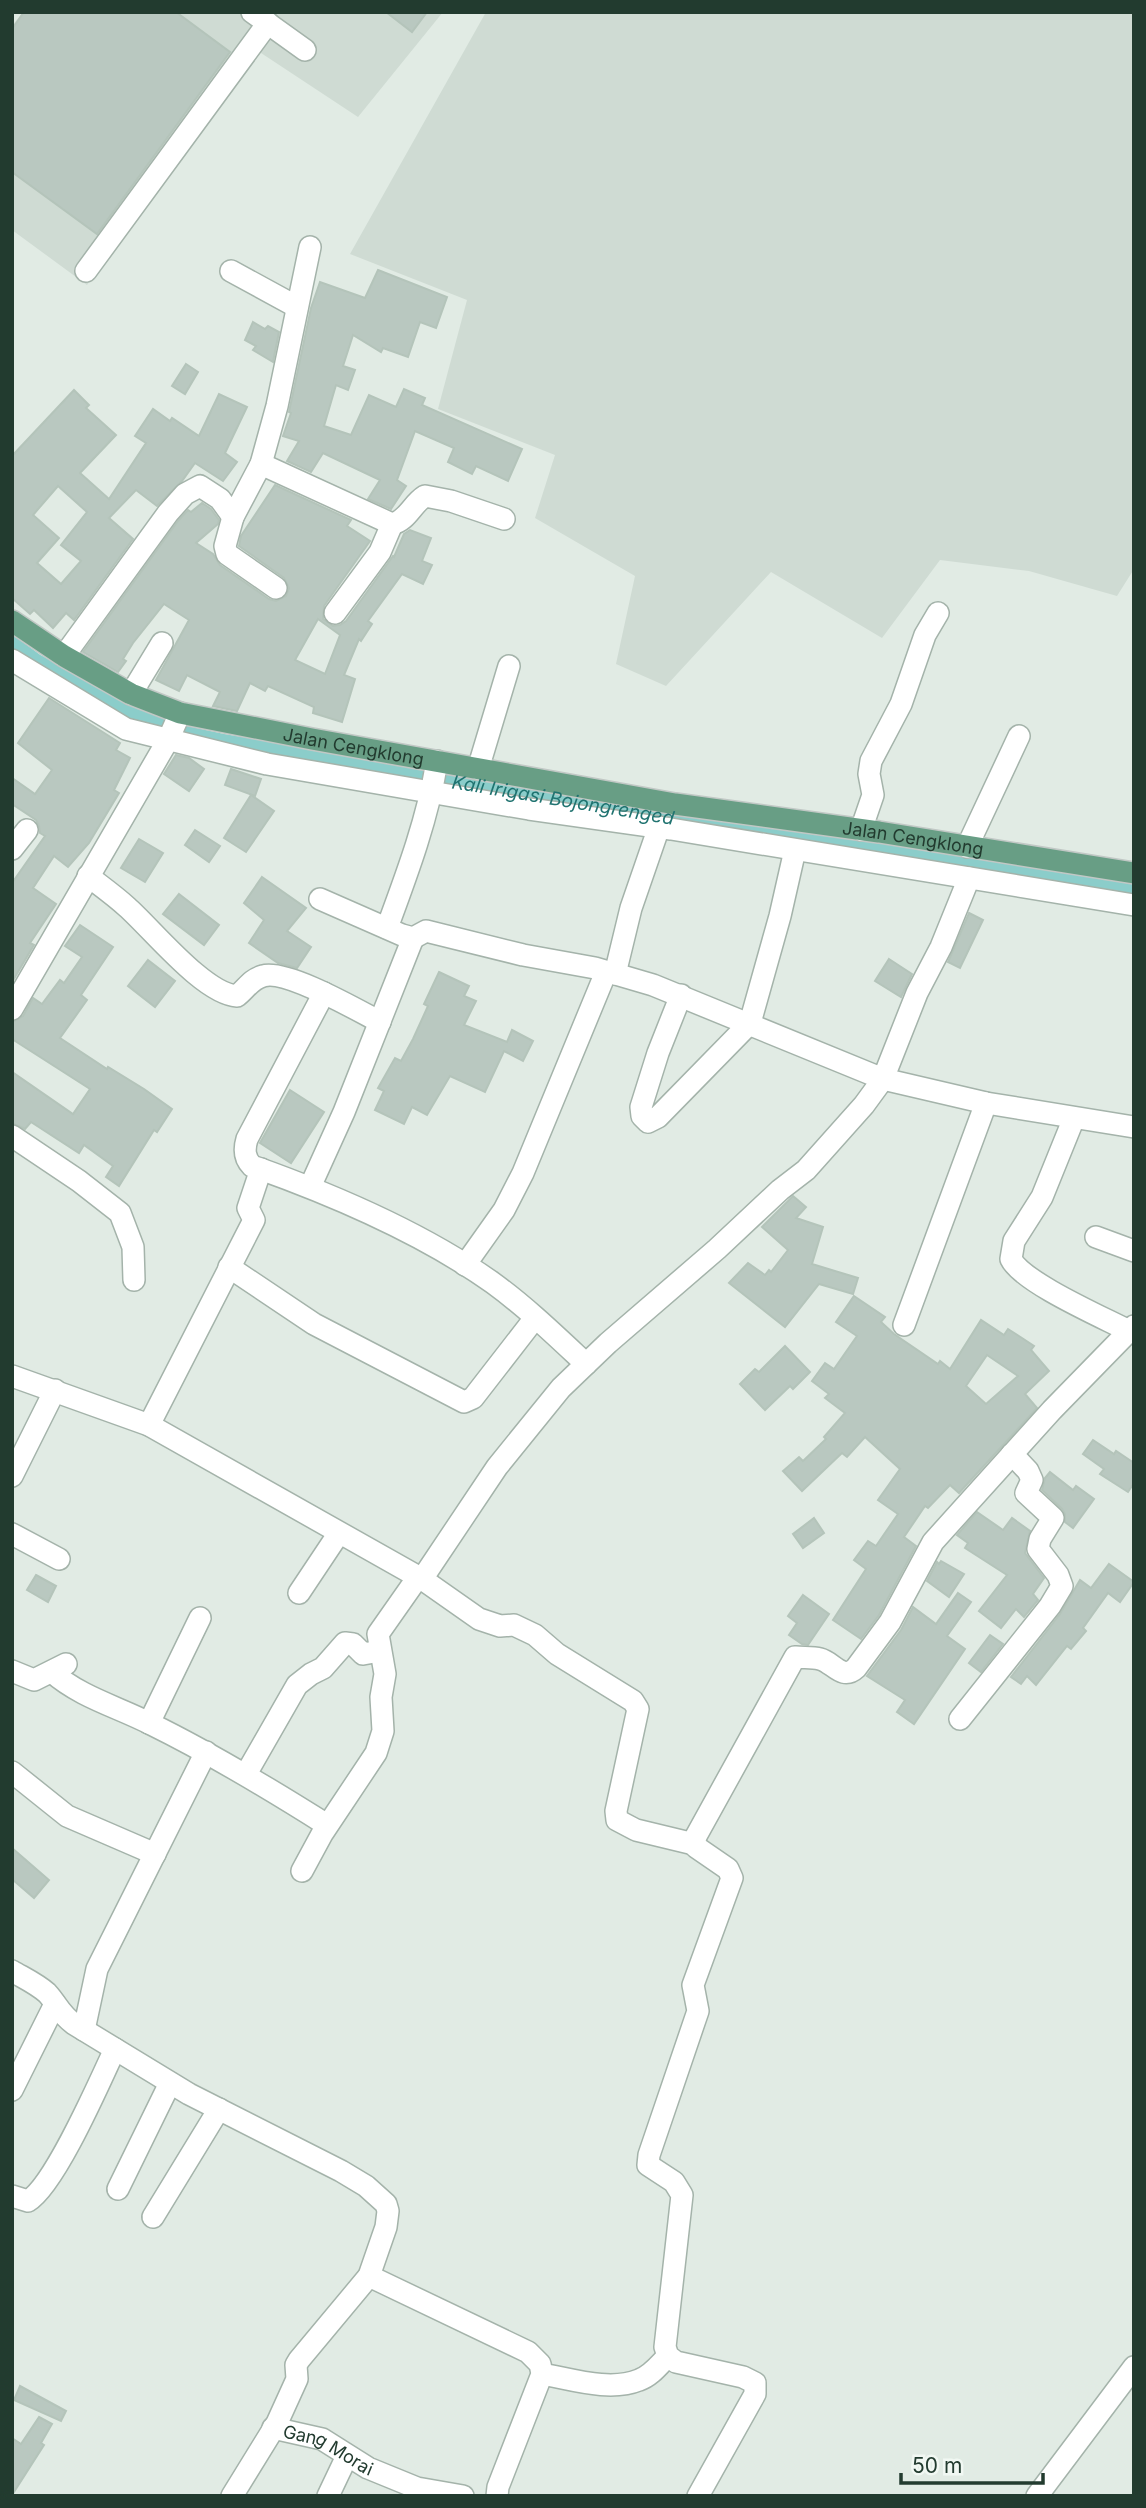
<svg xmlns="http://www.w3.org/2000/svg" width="1146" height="2508" font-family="Inter,sans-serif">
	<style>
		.built { fill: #cfdbd3 }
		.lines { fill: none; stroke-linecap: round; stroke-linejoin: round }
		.canal { stroke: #8bcdca; stroke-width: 19 }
		.building { fill: #b9c8c0; stroke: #b4c4ba; stroke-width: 2; fill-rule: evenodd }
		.minor-casing { stroke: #a4b3aa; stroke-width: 24 }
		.major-casing { stroke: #c1c8c5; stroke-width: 24 }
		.minor { stroke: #fff; stroke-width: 21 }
		.major { stroke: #689e85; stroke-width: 21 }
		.labels { text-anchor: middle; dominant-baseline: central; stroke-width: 5; stroke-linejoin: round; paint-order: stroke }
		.street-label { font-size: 18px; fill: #223b2f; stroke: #f1f8f3 }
		.water-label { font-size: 19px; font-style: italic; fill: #207370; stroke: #f1f8f3 }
	</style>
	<rect width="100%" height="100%" fill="#e1ebe4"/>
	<g class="built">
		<polygon points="23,12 443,12 358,117 258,51 87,285 12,230 12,26"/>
		<polygon points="486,12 1134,12 1134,569 1117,596 1029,571 940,560 882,638 771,572 666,686 616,664 635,576 535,518 555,455 438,409 467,300 350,254"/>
	</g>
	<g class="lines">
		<path class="canal" id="s1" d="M12,646L35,663L101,698L175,733L221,743L1134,894"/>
	</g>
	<g class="building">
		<polygon points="24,12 176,12 230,52 97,234 12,172 12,29"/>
		<polygon points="386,12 427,12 412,32"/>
		<polygon points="378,270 447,297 436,328 420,322 408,357 383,348 381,352 353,335 343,366 355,370 348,390 336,385 324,426 351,435 369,395 396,407 404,389 425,398 422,405 522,449 508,481 476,466 472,474 448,462 454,448 415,431 397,480 406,486 391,509 368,499 380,480 323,453 311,472 287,461 299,441 283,436 291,413 289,412 311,308 320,282 365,298"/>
		<polygon points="253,322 265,329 268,326 279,332 273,362 253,350 256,346 245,340"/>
		<polygon points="186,364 198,372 185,394 172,386"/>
		<path d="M74,390L89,405L86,408L116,435L80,473L109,499L146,443L135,436L153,409L170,421L172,418L199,436L219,394L247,407L225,453L237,462L223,481L195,463L182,481L157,506L136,490L109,518L133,539L74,620L66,613L53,628L34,610L30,614L12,598V456ZM58,486L87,512L61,545L81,561L61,584L37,563L59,538L33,515Z"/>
		<path d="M275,485L351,520L347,526L370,541L324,606L323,619L333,626L340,625L346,621L393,556L394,557L404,534L410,530L431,538L422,561L432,565L423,584L402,574L368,621L372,624L361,641L359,639L344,675L355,679L342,722L313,713L314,707L268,686L265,691L250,683L237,711L213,706L220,692L187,675L179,691L156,680L189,620L164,604L133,643L123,659L126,661L118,672L83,652L178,521L188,510L191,512L202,503L211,509L219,520L218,524L196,543L213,554L220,565L269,599L276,601L286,596L289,588L284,578L239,546L241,536ZM318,619L340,635L325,674L295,660Z"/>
		<polygon points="49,698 120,743 116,750 130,758 114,790 119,793 89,843 68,867 54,856 33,888 56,904 30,943 34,945 12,982 12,883 45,836 40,833 39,826 36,820 12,804 12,778 35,794 52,770 18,743"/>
		<polygon points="176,755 189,758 204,769 189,791 164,774"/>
		<polygon points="231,769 261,779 255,796 225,785"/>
		<polygon points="251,795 274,811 246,852 224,838"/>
		<polygon points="195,830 220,846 209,862 185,845"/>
		<polygon points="139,839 163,853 145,882 121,868"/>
		<polygon points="262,877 306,908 287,931 311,947 297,968 278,963 249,943 264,920 244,903"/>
		<polygon points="179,894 219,925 204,945 163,914"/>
		<polygon points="969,913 983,920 960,968 948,962"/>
		<polygon points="80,925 113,947 81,995 87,1000 60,1038 107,1069 108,1067 144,1089 172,1109 157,1132 154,1130 119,1186 106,1177 113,1166 84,1145 79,1153 31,1122 25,1129 12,1123 12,1072 73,1114 90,1089 12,1039 12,1022 23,1016 33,998 42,1004 60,980 64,983 82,957 65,946"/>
		<polygon points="889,959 912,974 901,997 875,981"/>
		<polygon points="148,960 175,981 155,1007 128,986"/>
		<polygon points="439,972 469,986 464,996 476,1001 464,1025 507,1042 512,1030 533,1041 523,1061 504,1051 485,1092 450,1076 427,1115 412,1107 404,1124 375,1110 384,1091 378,1088 395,1058 401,1061 413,1039 428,1006 424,1004"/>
		<polygon points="290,1090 324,1112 291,1163 260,1143"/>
		<polygon points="793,1196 806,1207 796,1218 823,1227 812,1264 858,1278 853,1294 819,1284 785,1327 729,1283 748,1263 765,1275 769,1270 771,1272 788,1250 762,1227"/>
		<path d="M854,1296L885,1317L881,1322L894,1334L938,1364L940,1361L950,1369L981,1320L1004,1335L1008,1329L1022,1338L1034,1346L1031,1350L1049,1371L1025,1394L1037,1408L959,1493L950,1485L928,1508L925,1506L904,1537L916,1546L879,1615L861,1639L833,1620L866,1569L854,1560L868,1541L876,1546L898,1514L878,1500L900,1469L865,1437L847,1457L842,1453L802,1491L783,1471L799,1457L803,1461L826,1439L824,1437L845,1413L825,1398L829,1394L812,1381L825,1363L834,1369L857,1336L836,1322ZM987,1355L1018,1376L986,1404L966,1386Z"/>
		<polygon points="785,1346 810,1372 793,1389 790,1386 765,1410 740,1384 755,1369 759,1372"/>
		<polygon points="1093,1440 1114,1454 1116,1451 1134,1463 1134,1483 1128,1492 1100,1474 1104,1469 1083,1454"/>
		<polygon points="1050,1472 1073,1490 1076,1486 1094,1499 1073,1528 1065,1522 1065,1514 1062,1509 1042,1490 1045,1478"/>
		<polygon points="977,1512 1003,1530 1012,1518 1030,1531 1025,1553 1044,1578 1033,1594 1038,1600 1024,1617 1016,1609 1001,1628 979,1611 1007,1575 965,1548 968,1543 957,1535"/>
		<polygon points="814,1518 824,1533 803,1548 793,1534"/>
		<polygon points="941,1561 964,1574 949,1597 927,1581 937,1562 939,1564"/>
		<polygon points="1109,1564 1134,1582 1120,1602 1108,1593 1083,1628 1086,1631 1071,1649 1067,1646 1036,1685 1027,1676 1021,1684 1011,1677 1060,1614 1080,1580 1091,1588"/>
		<polygon points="36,1575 56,1586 48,1602 27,1590"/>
		<polygon points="958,1593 971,1602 947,1636 965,1649 914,1724 897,1712 905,1700 867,1676 901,1630 913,1607 936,1624"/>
		<polygon points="803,1595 829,1614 808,1645 802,1644 789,1635 797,1623 788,1616"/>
		<polygon points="990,1635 1003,1644 981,1672 969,1663"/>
		<polygon points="12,1848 49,1880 34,1898 12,1879"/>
		<polygon points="20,2386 66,2411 61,2421 14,2400"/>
		<polygon points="39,2417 52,2424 41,2443 44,2445 12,2495 12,2438 21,2444"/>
	</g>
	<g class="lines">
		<g class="minor-casing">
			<g id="minor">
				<polyline points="252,12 305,50"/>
				<polyline points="86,271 268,23"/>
				<polyline points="231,271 297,307"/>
				<path d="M261,464L392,524C407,521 412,504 425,496L451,501L504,519"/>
				<polyline points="233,517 225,546 227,554 276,588"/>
				<polyline points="335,613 380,552 392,524"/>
				<polyline points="64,656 168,513 185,494 200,486 220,499 233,517 261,464 277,406 310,247"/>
				<polyline points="12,660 126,729 267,764 529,809 671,829 1134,905"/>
				<polyline points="131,694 162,643"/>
				<polyline points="478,769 509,666"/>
				<polyline points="861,830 873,795 869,774 871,761 901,704 925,635 938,613"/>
				<polyline points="967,847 1019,736"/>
				<polyline points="12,849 27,830"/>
				<path d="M88,876C101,886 115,896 127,907C152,929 204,994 237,996C246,989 251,979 263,976C286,969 357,1010 380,1022"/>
				<polyline points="320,899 402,935 413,938 426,931 523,955 595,968 653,985 883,1079 986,1103 1134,1127"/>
				<path d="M387,928C407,874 428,818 437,761"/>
				<polyline points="615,974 631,908 659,827"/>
				<path d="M324,993L247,1139C244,1149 244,1158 252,1166C331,1194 424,1234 493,1283C526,1307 556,1336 586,1364"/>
				<polyline points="681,995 658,1053 641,1107 642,1116 648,1122 658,1117 750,1023 780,916 795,850"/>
				<polyline points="12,1009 168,740 180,713"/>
				<path d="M1074,1118L1042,1197L1014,1241L1011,1259C1022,1282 1102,1317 1129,1331"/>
				<polyline points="12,1136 79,1181 120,1213 133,1247 134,1280"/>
				<polyline points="310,1187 344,1112 413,938"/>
				<polyline points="1096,1237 1134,1251"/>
				<polyline points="465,1265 504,1210 523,1173 606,972"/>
				<polyline points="229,1267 314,1324 464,1402 473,1398 535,1318"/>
				<polyline points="904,1325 986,1103"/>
				<polyline points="12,1376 149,1425 422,1579 479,1619 500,1626 514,1625 535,1635 557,1654 633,1701 638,1709 616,1811 617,1820 636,1830 694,1844"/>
				<polyline points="149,1425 254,1220 248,1208 261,1169"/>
				<polyline points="12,1476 55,1390"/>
				<polyline points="12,1534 59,1559"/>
				<polyline points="422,1579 497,1467 561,1388 608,1343 717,1249 780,1190 806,1170 864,1105 883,1079 917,993 941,947 969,878"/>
				<polyline points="299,1593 339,1533"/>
				<polyline points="12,1671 34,1680 66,1664"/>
				<path d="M52,1672C80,1697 118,1707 151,1724C212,1754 270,1789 327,1825"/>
				<polyline points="960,1719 1050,1606 1062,1586 1058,1575 1038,1549 1040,1539 1053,1518 1026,1493 1032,1480 1028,1471 1012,1454"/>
				<polyline points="149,1723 200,1618"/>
				<polyline points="12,1772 67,1816 155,1854"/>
				<polyline points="246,1774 297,1685 311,1674 323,1668 345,1643 353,1644 363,1654 380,1651"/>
				<polyline points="302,1871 322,1834 376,1753 383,1731 381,1697 385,1674 378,1634 418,1577"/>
				<path d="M12,1971C24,1978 37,1984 47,1993C58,2005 59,2013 74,2024L189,2094L341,2171L366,2186L386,2204L388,2211L386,2227L369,2276L299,2360L296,2365L297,2379L277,2423L232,2496"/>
				<polyline points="84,2030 97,1969 206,1752"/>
				<polyline points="12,2090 55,2004"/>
				<polyline points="118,2189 170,2083"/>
				<path d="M12,2196L28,2201C55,2185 100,2081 115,2049"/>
				<polyline points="153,2217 219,2109"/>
				<polyline points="369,2276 528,2352 540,2364 542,2374 498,2487 497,2496"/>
				<path d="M542,2374C571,2379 610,2392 639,2380C651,2376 659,2365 668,2356"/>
				<path id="s2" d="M273,2428L322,2439L368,2468L417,2488L463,2496"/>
				<polyline points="328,2496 347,2456"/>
				<path d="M698,2496L755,2394V2383L743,2377L676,2362L668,2356L665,2347L682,2195L674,2182L648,2165L649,2155L698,2011L693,1985L732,1878L728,1869L696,1847L695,1838L795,1657C803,1658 812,1657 820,1659C833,1662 842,1681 856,1668L890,1622L933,1542L1052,1410L1134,1326"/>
				<polyline points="1037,2496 1134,2367"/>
			</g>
		</g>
		<g class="major-casing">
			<g id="major">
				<path id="s3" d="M12,621L64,656L131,694L180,713L312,739L675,804L879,832L1134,873"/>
			</g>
		</g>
		<use href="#minor" class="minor"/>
		<use href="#major" class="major"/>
	</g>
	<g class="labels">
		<g class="street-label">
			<text stroke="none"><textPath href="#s3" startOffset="369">Jalan Cengklong</textPath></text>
			<text stroke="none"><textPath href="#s3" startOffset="936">Jalan Cengklong</textPath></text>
			<text stroke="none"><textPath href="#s2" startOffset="60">Gang Morai</textPath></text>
		</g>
		<g class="water-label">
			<text stroke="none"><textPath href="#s1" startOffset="579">Kali Irigasi Bojongrenged</textPath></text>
		</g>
	</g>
	<rect width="1146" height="2508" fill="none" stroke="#223b2f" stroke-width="28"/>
	<path d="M901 2473v10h142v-10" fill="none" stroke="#223b2f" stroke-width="3.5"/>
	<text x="912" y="2473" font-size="21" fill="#223b2f" stroke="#f1f8f3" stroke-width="5" paint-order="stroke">50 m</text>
</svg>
